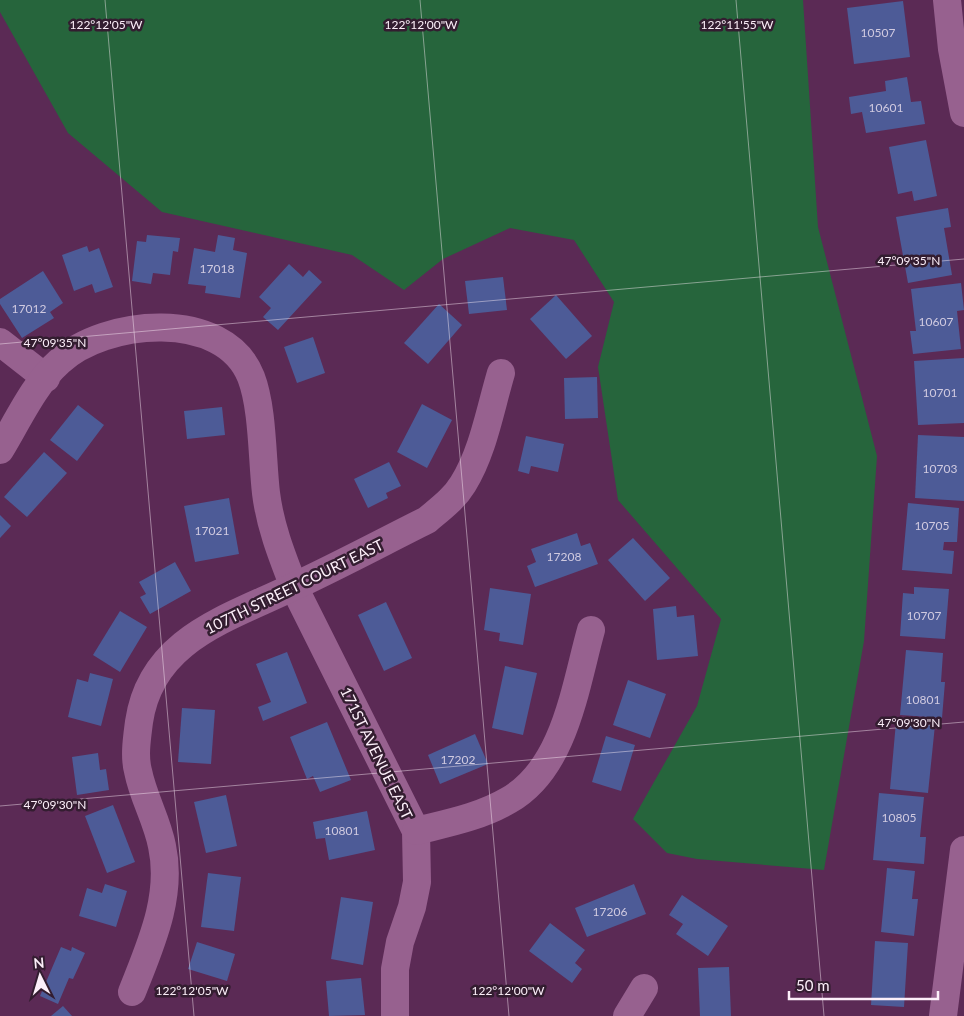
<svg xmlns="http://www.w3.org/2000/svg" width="964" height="1016" font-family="Lato,sans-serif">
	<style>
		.green { fill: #26653c }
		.building { fill: #4d5b97 }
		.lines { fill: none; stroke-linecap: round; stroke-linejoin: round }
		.minor { stroke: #97618f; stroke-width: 28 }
		.ticks { fill: none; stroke: #fceff9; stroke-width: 1; stroke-opacity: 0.45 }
		.labels { text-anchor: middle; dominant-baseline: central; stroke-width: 5; stroke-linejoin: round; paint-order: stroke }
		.number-label { font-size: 12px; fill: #d0cae0 }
		.street-label { font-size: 15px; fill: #fceff9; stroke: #331d30 }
		.ticks-label { font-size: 12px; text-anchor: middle; fill: #fceff9; stroke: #331d30; stroke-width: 5; stroke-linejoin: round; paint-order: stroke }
	</style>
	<rect width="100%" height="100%" fill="#5b2a55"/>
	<polygon class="green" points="0,0 803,0 818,227 877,456 864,641 824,870 697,859 667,853 633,819 697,706 721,619 618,500 598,367 614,302 574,240 510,228 443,259 404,290 352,255 162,212 68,133 0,12"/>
	<g class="building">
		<polygon points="903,1 910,57 854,64 847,8"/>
		<polygon points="907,77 911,102 921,101 925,124 866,133 862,112 851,114 849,97 886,91 885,81"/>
		<polygon points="926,140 937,196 914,201 912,191 898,194 889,147"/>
		<polygon points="948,208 951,227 944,228 952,275 908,283 896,217"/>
		<polygon points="147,235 180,238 178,252 173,251 170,275 153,273 151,284 132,281 137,241 146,242"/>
		<polygon points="218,235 235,238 233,250 247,253 240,298 205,293 206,286 188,284 194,248 215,252"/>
		<polygon points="87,246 89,252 99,248 113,287 95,293 92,284 74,291 62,255"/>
		<polygon points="289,264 303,277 309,270 322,282 278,330 263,317 271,308 259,297"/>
		<polygon points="43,271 63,303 50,312 54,318 22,338 0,304 0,299"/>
		<polygon points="503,277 507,310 469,314 465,281"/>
		<polygon points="961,283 964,310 957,311 961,349 913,354 910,331 916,331 911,289"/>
		<polygon points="556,295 592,336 566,359 530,319"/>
		<polygon points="439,304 462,325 428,364 404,343"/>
		<polygon points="313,337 325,373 297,383 284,347"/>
		<polygon points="964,358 964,423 918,425 914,361"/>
		<polygon points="597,377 598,418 565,419 564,378"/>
		<polygon points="422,404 452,420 427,468 397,452"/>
		<polygon points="78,405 104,425 77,461 50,440"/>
		<polygon points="222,407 225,435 187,439 184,411"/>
		<polygon points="918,435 964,437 964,501 915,498"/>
		<polygon points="526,436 564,444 558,472 531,466 529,474 518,471"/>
		<polygon points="44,452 67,473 27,517 4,497"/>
		<polygon points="389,462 401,486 386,493 388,498 368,508 354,479"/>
		<polygon points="229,498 239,554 195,562 184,506"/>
		<polygon points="908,503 959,508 957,542 944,542 943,550 954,551 952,574 902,570"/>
		<polygon points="0,515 11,526 0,538"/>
		<polygon points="577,533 581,546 590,543 598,564 535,587 527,566 536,562 531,549"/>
		<polygon points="633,538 670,578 645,601 608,560"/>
		<polygon points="175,562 191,591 150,614 140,597 146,594 139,582"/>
		<polygon points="914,587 949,589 945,639 900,636 903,593 914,594"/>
		<polygon points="490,588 531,594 523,645 499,641 500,633 484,630"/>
		<polygon points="386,602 412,658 384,671 358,615"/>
		<polygon points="676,606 677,617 694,615 698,656 657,660 653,609"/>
		<polygon points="120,611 147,627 120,672 93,655"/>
		<polygon points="906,650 943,653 941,682 945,682 942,718 900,715"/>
		<polygon points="287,652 307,703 263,721 258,707 271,702 256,664"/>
		<polygon points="505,666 537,673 523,735 492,728"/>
		<polygon points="90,673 113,679 101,726 68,717 77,679 88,682"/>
		<polygon points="628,680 666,694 650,738 613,725"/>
		<polygon points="182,708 215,710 211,764 178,762"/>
		<polygon points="327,722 351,780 320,792 313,776 307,779 290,737"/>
		<polygon points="896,722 935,725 928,793 890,789"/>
		<polygon points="475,734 488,764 440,784 428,755"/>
		<polygon points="606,736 635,745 621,791 592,782"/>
		<polygon points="98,753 100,770 106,769 109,790 77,795 72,757"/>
		<polygon points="879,793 924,797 920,837 926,837 924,864 873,860"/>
		<polygon points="226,795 237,846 206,853 194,802"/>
		<polygon points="113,805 135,862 107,873 85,816"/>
		<polygon points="367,811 375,850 329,860 325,838 316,839 313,822"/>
		<polygon points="887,868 915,871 912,899 918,899 914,936 881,932"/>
		<polygon points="208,873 241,877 234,931 201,927"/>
		<polygon points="105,884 127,891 116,927 79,916 87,888 102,893"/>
		<polygon points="634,884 646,914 587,937 575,908"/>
		<polygon points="682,895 728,926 708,956 676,934 683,924 669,915"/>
		<polygon points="341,897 373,902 363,965 331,959"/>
		<polygon points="550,923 585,950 575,963 582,969 572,983 529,951"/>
		<polygon points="875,941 908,943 904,1007 871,1005"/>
		<polygon points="197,942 235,954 227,981 188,969"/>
		<polygon points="61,947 71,951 72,947 85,953 73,979 69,978 58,1004 40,996"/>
		<polygon points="729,967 731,1016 700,1016 698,968"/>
		<polygon points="361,978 365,1015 329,1016 326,981"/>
		<polygon points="63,1006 72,1016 51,1016"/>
	</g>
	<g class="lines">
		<g class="minor">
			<polyline points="947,0 952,49 964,113"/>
			<polyline points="0,342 46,378"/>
			<path d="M0,450C17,422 35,383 59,362C104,319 224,308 251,377C263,408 262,459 266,493C270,526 282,556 294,587L416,831L417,882L412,907L400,942L395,969V1016"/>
			<path d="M416,831C448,823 480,817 509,800C565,768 575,687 591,630"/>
			<path d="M132,992C150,946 173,897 162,846C157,820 143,797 138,771C134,756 137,738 139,722C151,638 230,618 295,586C340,565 383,542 427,520C440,509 454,499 463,484C483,452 490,410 501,373"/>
			<polyline points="627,1016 644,988"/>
			<polyline points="943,1016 964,850"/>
		</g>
	</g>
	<path class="ticks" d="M105,0L194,1016M420,0L509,1016M736,0L824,1016M0,344L964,259M0,806L964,722"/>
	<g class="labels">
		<g class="number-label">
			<text x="878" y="32">10507</text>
			<text x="886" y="107">10601</text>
			<text x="217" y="268">17018</text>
			<text x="29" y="308">17012</text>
			<text x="936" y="321">10607</text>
			<text x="940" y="392">10701</text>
			<text x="940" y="468">10703</text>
			<text x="932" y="525">10705</text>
			<text x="212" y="530">17021</text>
			<text x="564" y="556">17208</text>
			<text x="924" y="615">10707</text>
			<text x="923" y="699">10801</text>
			<text x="458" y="759">17202</text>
			<text x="899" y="817">10805</text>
			<text x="342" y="830">10801</text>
			<text x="610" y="911">17206</text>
		</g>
		<g class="street-label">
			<text transform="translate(294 586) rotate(-26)">107TH STREET COURT EAST</text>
			<text transform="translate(377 753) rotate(64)">171ST AVENUE EAST</text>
		</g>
	</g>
	<g class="ticks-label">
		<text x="106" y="29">122°12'05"W</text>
		<text x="421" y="29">122°12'00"W</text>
		<text x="737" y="29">122°11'55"W</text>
		<text x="909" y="265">47°09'35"N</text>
		<text x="55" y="347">47°09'35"N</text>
		<text x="909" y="727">47°09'30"N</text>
		<text x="55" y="809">47°09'30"N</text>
		<text x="192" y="995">122°12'05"W</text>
		<text x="508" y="995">122°12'00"W</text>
	</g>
	<g transform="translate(40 976) rotate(355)" stroke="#331d30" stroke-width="4" paint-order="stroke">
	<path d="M0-4L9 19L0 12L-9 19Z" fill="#fceff9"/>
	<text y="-8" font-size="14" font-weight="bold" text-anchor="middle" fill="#fceff9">N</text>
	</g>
	<path d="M789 991v8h149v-8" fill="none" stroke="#fceff9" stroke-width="2.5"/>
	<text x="796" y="991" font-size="15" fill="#fceff9" stroke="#331d30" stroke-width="4" paint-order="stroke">50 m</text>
</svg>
